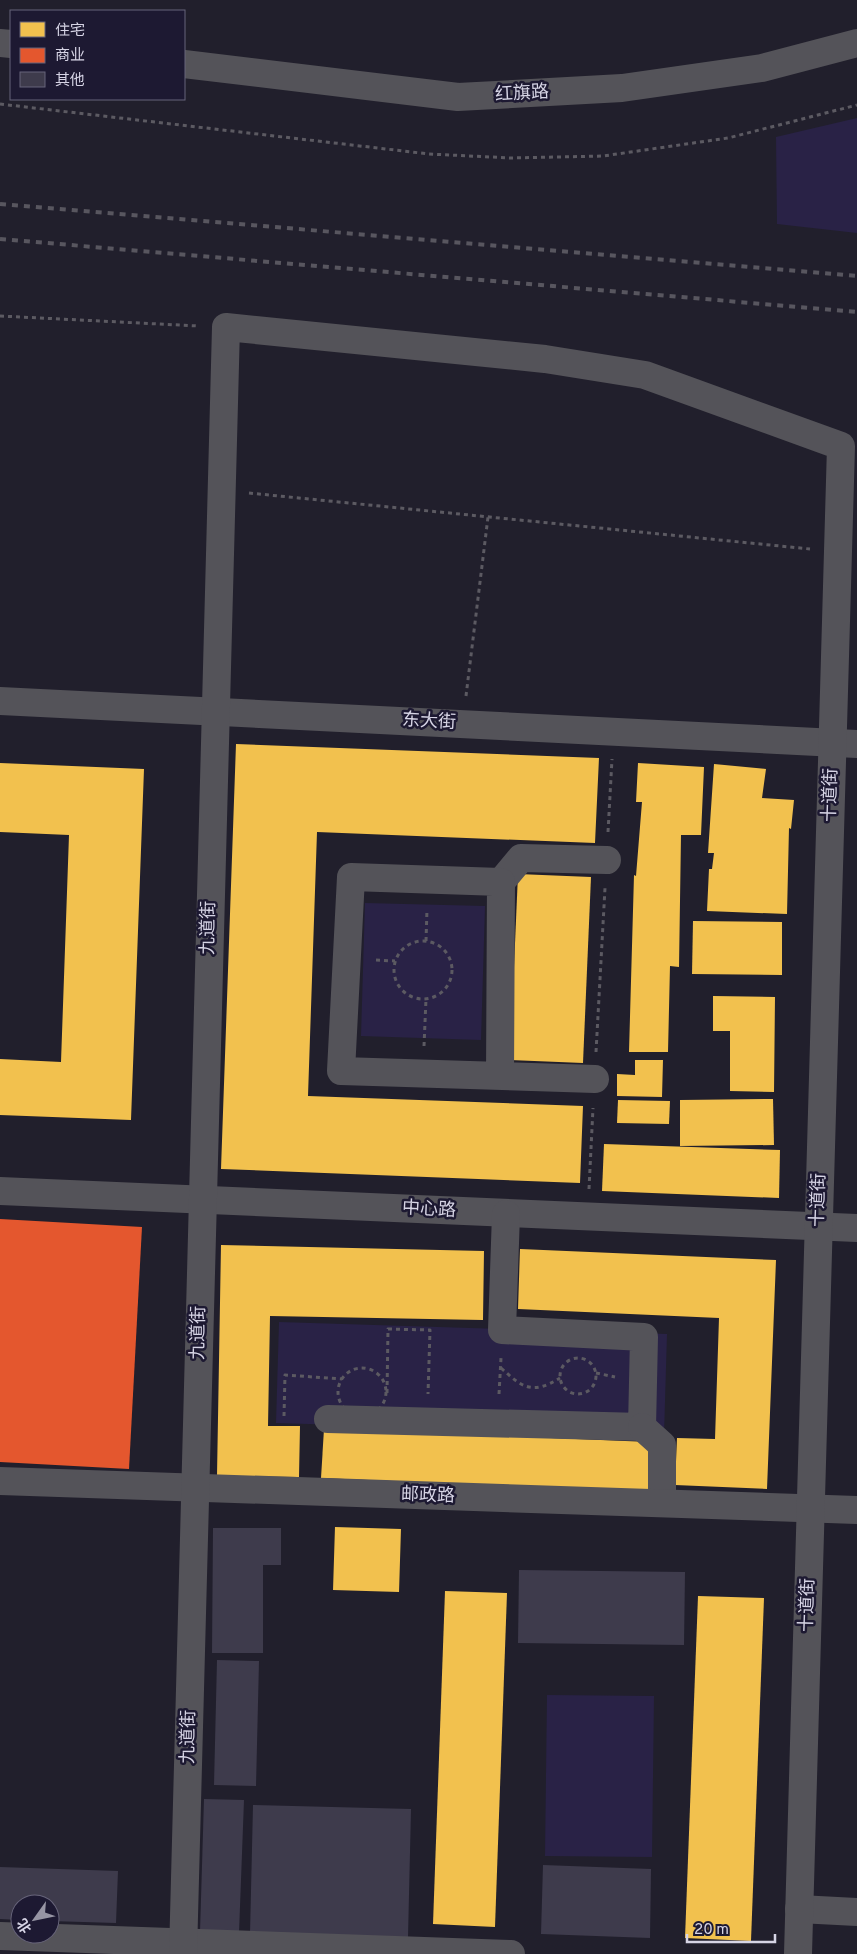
<svg xmlns="http://www.w3.org/2000/svg" width="857" height="1954" font-family="Overpass,'Noto Sans SC',sans-serif">
	<style>
		.green { fill: #292246 }
		.homes { fill: #f2c14e }
		.shops { fill: #e4572e }
		.building { fill: #3e3b4c }
		.lines { fill: none; stroke-linecap: round; stroke-linejoin: round }
		.path { stroke: #5c5a62; stroke-width: 3; stroke-dasharray: 4 4; stroke-linecap: butt }
		.minor { stroke: #545359; stroke-width: 28 }
		.rail { stroke: #58565f; stroke-width: 4; stroke-dasharray: 6 6; stroke-linecap: butt }
		.labels { text-anchor: middle; dominant-baseline: central; stroke-width: 5; stroke-linejoin: round; paint-order: stroke }
		.street-label { font-size: 18px; fill: #d6d4e5; stroke: #1d1932 }
	</style>
	<rect width="100%" height="100%" fill="#211f2c"/>
	<g class="green">
		<polygon points="857,118 857,233 777,224 776,137"/>
		<polygon points="365,903 485,906 481,1040 361,1036"/>
		<polygon points="279,1322 667,1334 664,1435 276,1423"/>
		<polygon points="547,1695 654,1696 652,1857 545,1856"/>
	</g>
	<g class="homes">
		<polygon points="236,744 599,758 595,843 317,832 308,1096 583,1106 580,1183 221,1169"/>
		<polygon points="0,763 144,769 131,1120 0,1115 0,1059 61,1062 69,835 0,832"/>
		<polygon points="638,763 704,767 701,835 681,835 679,967 670,966 668,1052 629,1052 634,875 636,876 642,802 636,802"/>
		<polygon points="714,764 766,769 762,798 794,800 791,829 789,828 787,914 707,911 709,869 712,869 714,853 708,853"/>
		<polygon points="518,874 591,877 583,1063 510,1060"/>
		<polygon points="693,921 782,922 782,975 692,974"/>
		<polygon points="713,996 775,997 774,1092 730,1091 730,1031 713,1031"/>
		<polygon points="635,1060 663,1060 662,1097 617,1096 617,1074 635,1075"/>
		<polygon points="773,1099 774,1145 680,1146 680,1100"/>
		<polygon points="618,1100 670,1101 669,1124 617,1123"/>
		<polygon points="604,1144 780,1150 779,1198 602,1191"/>
		<polygon points="221,1245 484,1251 483,1320 270,1316 268,1426 300,1426 299,1477 217,1476"/>
		<polygon points="520,1249 776,1260 767,1489 675,1485 677,1438 715,1439 719,1318 518,1309"/>
		<polygon points="324,1429 650,1442 648,1492 321,1478"/>
		<polygon points="335,1527 401,1529 399,1592 333,1590"/>
		<polygon points="445,1591 507,1593 495,1927 433,1924"/>
		<polygon points="698,1596 764,1598 751,1941 685,1938"/>
	</g>
	<polygon class="shops" points="0,1219 142,1227 129,1469 0,1462"/>
	<g class="building">
		<polygon points="213,1528 281,1528 281,1565 263,1565 263,1653 212,1653"/>
		<polygon points="519,1570 685,1572 684,1645 518,1643"/>
		<polygon points="217,1660 259,1661 256,1786 214,1785"/>
		<polygon points="204,1799 244,1800 239,1933 200,1932"/>
		<polygon points="253,1805 411,1809 408,1937 250,1934"/>
		<polygon points="543,1865 651,1869 650,1938 541,1934"/>
		<polygon points="0,1867 118,1871 116,1923 50,1921 50,1904 20,1904 20,1920 0,1919"/>
	</g>
	<g class="lines">
		<g class="path">
			<polyline points="0,104 429,154 511,158 603,156 728,138 857,105"/>
			<polyline points="0,316 199,326"/>
			<polyline points="249,493 810,549"/>
			<polyline points="466,696 488,517"/>
			<polyline points="608,832 612,759"/>
			<circle cx="423" cy="970" r="29"/>
			<polyline points="426,941 427,909"/>
			<polyline points="376,960 395,961"/>
			<polyline points="424,1046 426,999"/>
			<polyline points="596,1052 605,888"/>
			<polyline points="589,1189 593,1108"/>
			<circle cx="578" cy="1376" r="18"/>
			<circle cx="362" cy="1392" r="24"/>
			<path d="M501,1368C523,1388 532,1395 560,1378"/>
			<polyline points="596,1373 615,1377"/>
			<polyline points="387,1393 388,1329 430,1330 428,1394"/>
			<polyline points="499,1394 501,1358"/>
			<polyline points="284,1416 285,1375 342,1379"/>
		</g>
		<g class="minor">
			<polyline points="0,43 11,44"/>
			<polyline points="184,64 458,97 622,88 762,68 857,43"/>
			<polyline points="0,701 857,744"/>
			<polyline points="501,882 521,858 607,860"/>
			<polyline points="500,1076 501,882 351,877 341,1071 595,1079"/>
			<polyline points="0,1191 857,1228"/>
			<polyline points="328,1419 642,1427 644,1337 502,1330 506,1214"/>
			<polyline points="642,1427 662,1445 662,1503"/>
			<polyline points="0,1481 857,1510"/>
			<polyline points="799,1909 857,1912"/>
			<polyline points="0,1936 511,1954"/>
			<polyline points="183,1954 226,327 545,359 645,375 841,446 798,1954"/>
		</g>
		<g class="rail">
			<polyline points="0,204 857,276"/>
			<polyline points="0,239 857,312"/>
		</g>
	</g>
	<g class="labels">
		<g class="street-label">
			<text transform="translate(522 94) rotate(-3)">红旗路</text>
			<text transform="translate(429 722) rotate(3)">东大街</text>
			<text transform="translate(831 795) rotate(-88)">十道街</text>
			<text transform="translate(209 928) rotate(-89)">九道街</text>
			<text transform="translate(819 1200) rotate(-88)">十道街</text>
			<text transform="translate(429 1210) rotate(3)">中心路</text>
			<text transform="translate(199 1333) rotate(-89)">九道街</text>
			<text transform="translate(428 1496) rotate(2)">邮政路</text>
			<text transform="translate(808 1605) rotate(-88)">十道街</text>
			<text transform="translate(189 1737) rotate(-89)">九道街</text>
		</g>
	</g>
	<rect x="10" y="10" width="175" height="90" fill="#1d1932" stroke="#67647a"/>
	<rect x="20" y="22" width="25" height="15" fill="#f2c14e" stroke="#67647a"/>
	<text x="55" y="35" font-size="15" fill="#d6d4e5">住宅</text>
	<rect x="20" y="48" width="25" height="15" fill="#e4572e" stroke="#67647a"/>
	<text x="55" y="60" font-size="15" fill="#d6d4e5">商业</text>
	<rect x="20" y="72" width="25" height="15" fill="#3e3b4c" stroke="#67647a"/>
	<text x="55" y="85" font-size="15" fill="#d6d4e5">其他</text>
	<g transform="translate(35 1919) rotate(237)"><circle r="24" fill="#1d1932" stroke="#67647a"/>
	<path d="M0-4L9 19L0 12L-9 19Z" fill="#9795a4"/>
	<text y="-8" font-size="14" font-weight="bold" text-anchor="middle" fill="#d6d4e5">北</text>
	</g>
	<path d="M687 1934v8h88v-8" fill="none" stroke="#d6d4e5" stroke-width="2.5"/>
	<text x="694" y="1934" font-size="15" fill="#d6d4e5" stroke="#1d1932" stroke-width="4" paint-order="stroke">20 m</text>
</svg>
